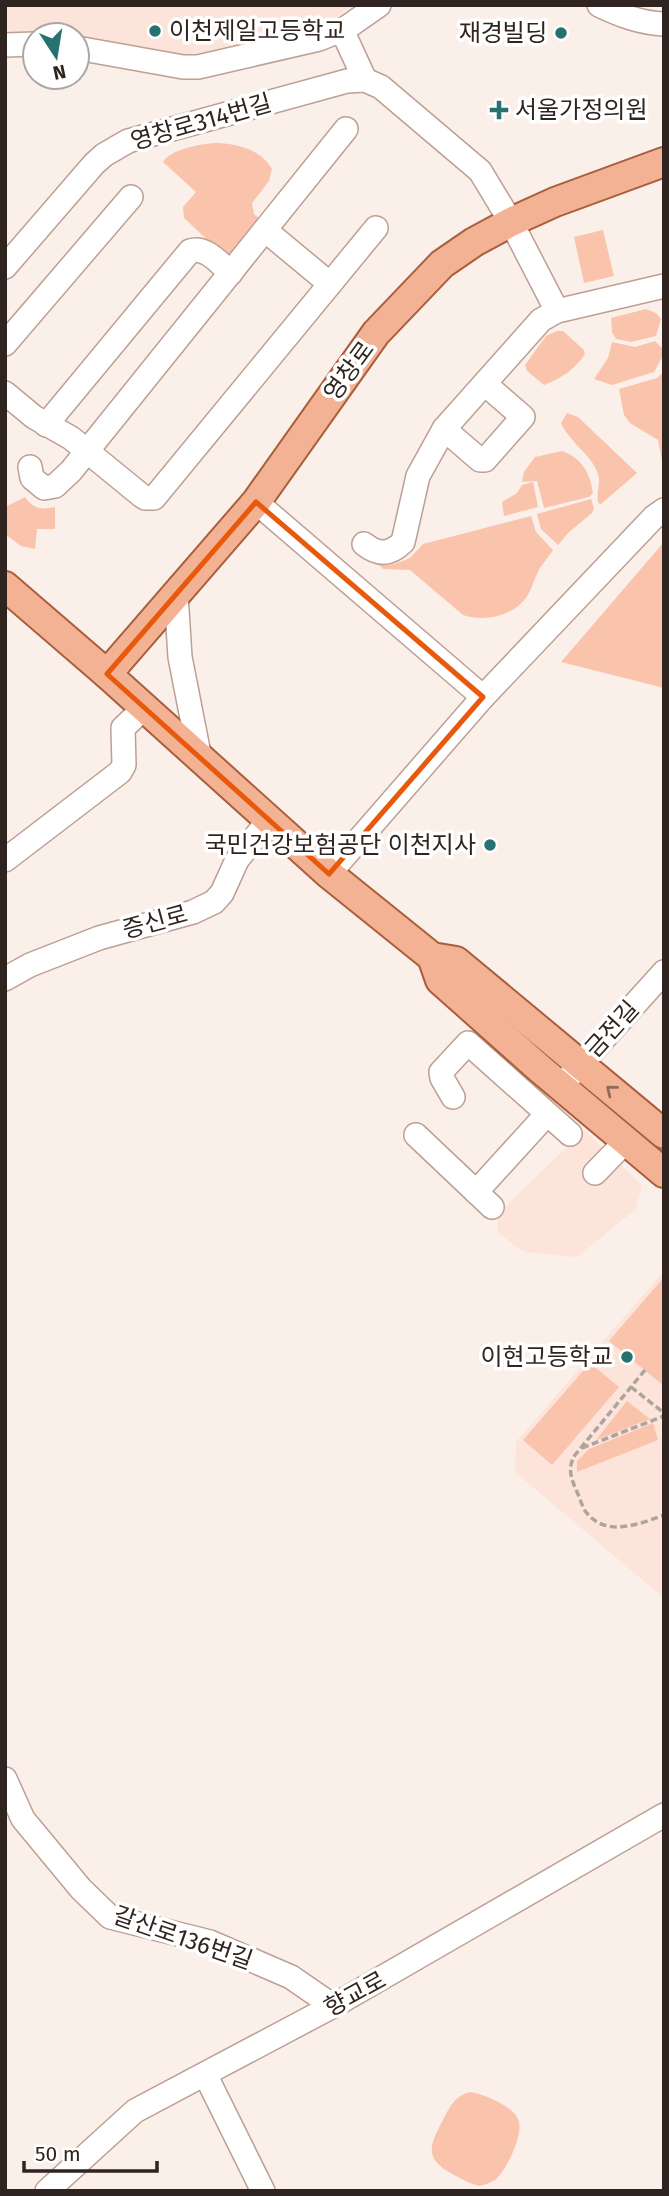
<svg xmlns="http://www.w3.org/2000/svg" width="669" height="2196" font-family="'Fira Sans','Noto Sans KR',sans-serif">
	<style>
		.built { fill: #fce4da }
		.green { fill: #fac4ac }
		.lines { fill: none; stroke-linecap: round; stroke-linejoin: round }
		.minor-casing { stroke: #bd9f93; stroke-width: 26 }
		.major-casing { stroke: #a95e3c; stroke-width: 32 }
		.path { stroke: #aea39d; stroke-width: 3.5; stroke-dasharray: 7 3.5; stroke-linecap: butt }
		.minor { stroke: #fff; stroke-width: 23 }
		.major { stroke: #f3b294; stroke-width: 28 }
		.oneway { stroke: #916b5a }
		.marked { fill: none; stroke: #e8590c; stroke-width: 5; stroke-linejoin: round }
		.poi-dot { fill: #277271; stroke: #fff; stroke-width: 2.5 }
		.labels { text-anchor: middle; dominant-baseline: central; stroke-width: 7; stroke-linejoin: round; paint-order: stroke }
		.poi-label { font-size: 24px; fill: #2f241f; stroke: #fff; text-anchor: end }
		.street-label { font-size: 24px; fill: #2f241f; stroke: #fff }
	</style>
	<rect width="100%" height="100%" fill="#fbefe9"/>
	<g class="built">
		<polygon points="5,5 353,5 322,27 194,54 176,56 77,42 77,35 5,37"/>
		<polygon points="584,1130 642,1185 636,1209 577,1257 525,1252 515,1246 498,1232 498,1214"/>
		<polygon points="664,1271 664,1598 515,1472 516,1442"/>
	</g>
	<g class="green">
		<path d="M216,143C238,144 260,149 272,169L269,181L252,203L254,214L261,220L228,259L184,218L183,207L196,192L163,162C171,149 200,144 216,143Z"/>
		<polygon points="603,230 614,276 584,283 574,237"/>
		<polygon points="646,309 656,313 661,319 656,336 631,342 616,339 612,332 611,318"/>
		<path d="M557,331H563L584,350L585,354C574,370 562,378 544,385L527,371L525,365L546,336Z"/>
		<polygon points="655,341 664,350 664,354 654,372 612,385 594,379 608,358 612,342 635,347"/>
		<polygon points="664,371 664,465 663,466 658,440 630,423 624,415 619,389 657,378"/>
		<path d="M567,413L578,417L637,473L601,504L598,503C596,492 601,484 598,474C592,455 570,443 561,423Z"/>
		<path d="M562,451C582,458 590,473 593,493L589,497L544,508L537,481L522,482L524,472L535,457Z"/>
		<polygon points="533,482 538,507 504,516 502,502 517,493 522,485"/>
		<path d="M25,497C33,509 41,510 55,507V529H37L35,549L21,546L5,534V507Z"/>
		<polygon points="591,499 594,508 592,513 568,533 558,545 541,529 537,514"/>
		<path d="M531,516L536,532L553,550C548,558 541,565 537,574C533,582 531,592 525,599C511,617 483,622 463,615L410,570L383,569L379,565L395,564L410,558L423,544Z"/>
		<polygon points="663,543 664,688 561,662"/>
		<polygon points="664,1277 664,1386 609,1341"/>
		<polygon points="590,1363 619,1387 552,1465 523,1440"/>
		<polygon points="627,1401 650,1419 596,1440"/>
		<polygon points="653,1423 658,1440 577,1472 577,1461 589,1449"/>
		<path d="M470,2092C484,2094 512,2106 518,2119C525,2133 506,2171 495,2180C490,2183 485,2185 479,2186C470,2184 462,2179 454,2175C422,2158 430,2145 444,2118C451,2105 455,2096 470,2092Z"/>
	</g>
	<g class="lines">
		<g class="minor-casing">
			<g id="minor">
				<path d="M599,5C620,15 640,23 664,24"/>
				<polyline points="342,30 365,80"/>
				<polyline points="5,45 35,44"/>
				<polyline points="77,48 183,67 198,67 319,39 346,28 379,5"/>
				<polyline points="265,230 330,284"/>
				<polyline points="5,267 94,164 104,155 128,141 347,81 365,80 381,87 480,171 511,222 557,311"/>
				<polyline points="5,344 131,197"/>
				<polyline points="5,393 34,417 71,438 142,496 145,498 154,498 376,228"/>
				<path d="M46,425L190,251C206,246 219,263 231,273"/>
				<polyline points="444,429 480,460 485,460 523,417 485,384"/>
				<polyline points="30,467 32,478 44,488 55,486 71,471 346,129"/>
				<polyline points="256,502 483,697"/>
				<path d="M364,544C378,555 390,555 403,542L418,476L444,429L541,320L557,311L664,286"/>
				<polyline points="176,594 180,657 200,759"/>
				<polyline points="5,860 120,772 124,765 123,728 144,708"/>
				<polyline points="329,874 483,697 654,517 664,510"/>
				<polyline points="5,979 30,965 99,938 193,912 214,902 222,893 237,860 268,821"/>
				<polyline points="570,1076 664,972"/>
				<polyline points="453,1097 442,1078 441,1072 468,1043 570,1134"/>
				<polyline points="416,1135 492,1207"/>
				<polyline points="595,1173 626,1141"/>
				<polyline points="476,1192 547,1114"/>
				<polyline points="5,1779 23,1819 81,1889 110,1917 210,1942 291,1977 333,2006"/>
				<polyline points="206,2076 263,2191"/>
				<polyline points="47,2191 135,2111 333,2006 664,1815"/>
			</g>
		</g>
		<g class="major-casing">
			<g id="major">
				<polyline points="5,586 107,674 329,874 432,957 456,961 664,1134"/>
				<polyline points="107,674 256,502 376,333 442,264 474,242 511,222 555,202 664,162"/>
				<polyline points="432,957 440,980 539,1068 664,1173"/>
			</g>
		</g>
		<g class="path">
			<path d="M645,1370L575,1455C567,1468 571,1478 577,1492C580,1498 582,1507 586,1512C606,1538 639,1524 664,1515"/>
			<polyline points="631,1387 664,1413"/>
			<polyline points="582,1448 664,1416"/>
		</g>
		<use href="#minor" class="minor"/>
		<use href="#major" class="major"/>
	</g>
	<defs><path id="oneway-chevron" d="M-2-3.5L2.5 0L-2 3.5" fill="none" stroke-width="1.6" stroke-linecap="round" stroke-linejoin="round" transform="scale(1.75)"/></defs>
	<use class="oneway" href="#oneway-chevron" transform="translate(611 1090) rotate(-141)"/>
	<path class="marked" d="M256,502L483,697L329,874L107,674Z"/>
	<g class="poi-dot">
		<circle cx="155" cy="31" r="7"/>
		<circle cx="561" cy="33" r="7"/>
		<path d="M495.5 99.5h7v7h7v7h-7v7h-7v-7h-7v-7h7z"/>
		<circle cx="490" cy="845" r="7"/>
		<circle cx="627" cy="1357" r="7"/>
	</g>
	<g class="labels">
		<g class="poi-label">
			<text x="169" y="31" text-anchor="start">이천제일고등학교</text>
			<text x="547" y="33">재경빌딩</text>
			<text x="515" y="110" text-anchor="start">서울가정의원</text>
			<text x="476" y="845">국민건강보험공단 이천지사</text>
			<text x="613" y="1357">이현고등학교</text>
		</g>
		<g class="street-label">
			<text transform="translate(201 122) rotate(-16)">영창로314번길</text>
			<text transform="translate(349 371) rotate(-54)">영창로</text>
			<text transform="translate(155 922) rotate(-15)">증신로</text>
			<text transform="translate(612 1029) rotate(-48)">금전길</text>
			<text transform="translate(183 1938) rotate(19)">갈산로136번길</text>
			<text transform="translate(355 1994) rotate(-29)">향교로</text>
		</g>
	</g>
	<rect width="669" height="2196" fill="none" stroke="#2f241f" stroke-width="14"/>
	<g transform="translate(56 56) rotate(168)"><circle r="33" fill="#ffffff" stroke="#aca7a5" stroke-width="2"/>
	<path d="M0-5L12 26L0 18L-12 26Z" fill="#277271"/>
	<text y="-10" font-size="19" font-weight="bold" text-anchor="middle" fill="#2f241f">N</text>
	</g>
	<path d="M24 2161v10h133v-10" fill="none" stroke="#2f241f" stroke-width="3.5"/>
	<text x="35" y="2161" font-size="21" fill="#2f241f" stroke="#ffffff" stroke-width="5" paint-order="stroke">50 m</text>
</svg>
